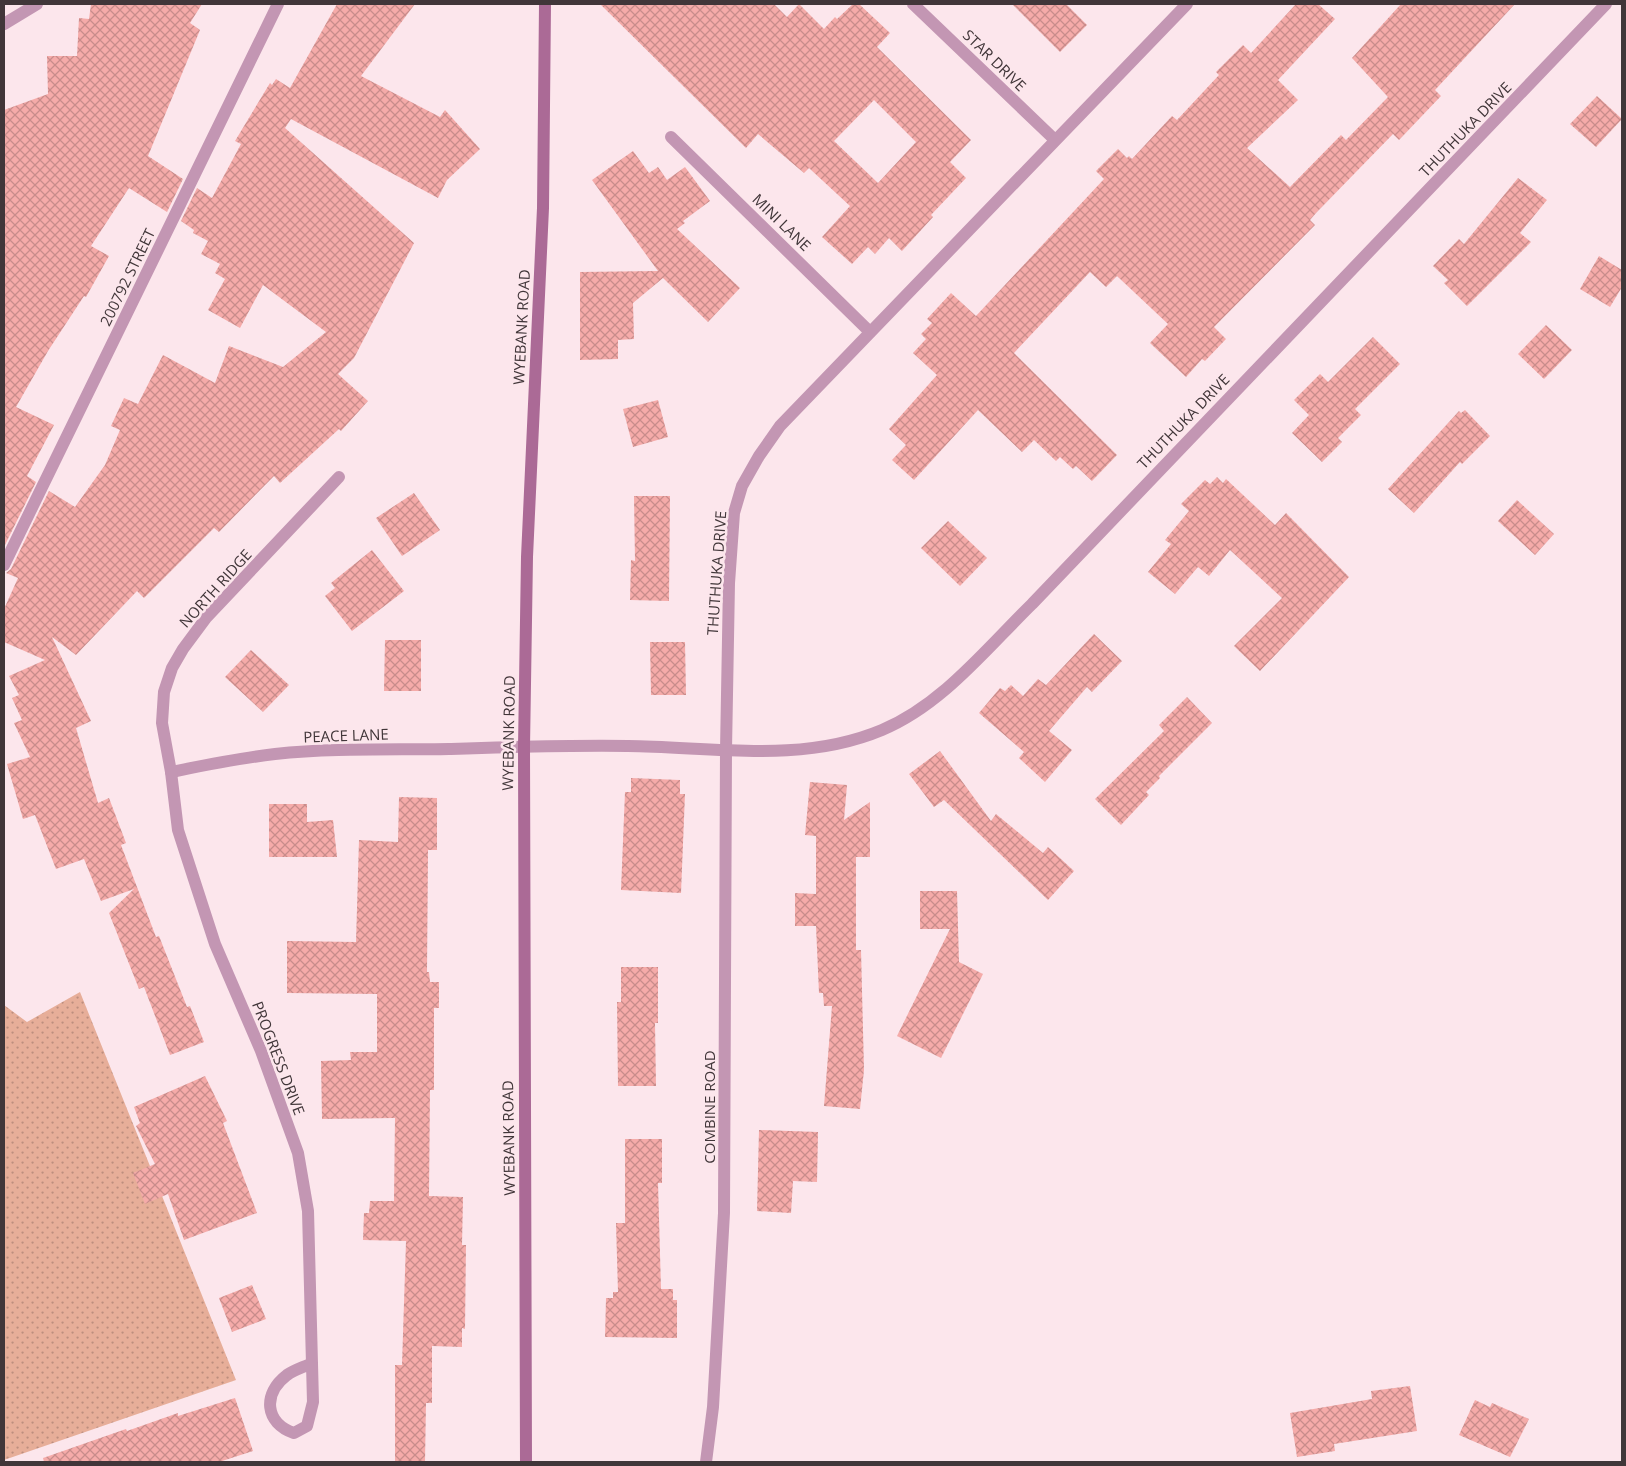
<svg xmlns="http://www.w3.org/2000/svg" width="1626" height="1466" font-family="'Open Sans',sans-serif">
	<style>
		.grass { fill: url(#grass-dots) }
		.building { fill: url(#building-cross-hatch); fill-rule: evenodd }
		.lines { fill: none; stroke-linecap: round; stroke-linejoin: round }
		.street { stroke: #c396b3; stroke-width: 12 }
		.secondary { stroke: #ab6a96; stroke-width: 12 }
		.labels { text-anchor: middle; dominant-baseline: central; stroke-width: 5; stroke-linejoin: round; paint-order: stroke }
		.street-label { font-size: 15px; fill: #413639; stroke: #fce6ec }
	</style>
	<defs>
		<pattern id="grass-dots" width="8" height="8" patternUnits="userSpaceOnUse" patternTransform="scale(1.25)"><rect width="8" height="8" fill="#e7ae99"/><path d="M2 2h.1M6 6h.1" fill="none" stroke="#bd8e7e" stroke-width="1.8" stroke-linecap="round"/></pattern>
		<pattern id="building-cross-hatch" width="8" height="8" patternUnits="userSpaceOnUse" patternTransform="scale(1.25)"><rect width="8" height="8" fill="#f5aba9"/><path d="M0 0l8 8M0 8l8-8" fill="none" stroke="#c88c8b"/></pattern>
	</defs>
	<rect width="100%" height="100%" fill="#fce6ec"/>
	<polygon class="grass" points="80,992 236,1380 4,1460 4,1005 27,1022"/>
	<g class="building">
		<polygon points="91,4 202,4 190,23 200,30 148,156 183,179 167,212 129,188 91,246 109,256 86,297 84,296 48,351 16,407 54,425 27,476 36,482 4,547 4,110 48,94 47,56 77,56 79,18 89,19"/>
		<polygon points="337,4 415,4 361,76 440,117 445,110 480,149 447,180 438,198 291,119 285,128 414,243 354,358 338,374 368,401 341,431 339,429 280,483 274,476 219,532 214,528 144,598 137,591 76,655 52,637 91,721 76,728 98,803 109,798 126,843 121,845 156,937 159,936 187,1007 190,1006 204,1042 170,1055 144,987 139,989 109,913 134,889 101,901 84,859 56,869 35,815 23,819 7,764 30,757 14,723 22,720 12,698 19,695 9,676 45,660 4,642 4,609 18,578 6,573 11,569 49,491 75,507 105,465 120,430 111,426 124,398 138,404 163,355 215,383 229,346 283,367 326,332 263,285 240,328 208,310 225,279 215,273 220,264 201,254 208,241 193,233 194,230 181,221 197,188 212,198 241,144 235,141 270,83 272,85 276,79 290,88"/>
		<path d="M600,4H774L787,17L799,4L824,29L835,17L837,19L853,4H859L890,33L877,47L971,140L950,162L966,178L931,215L933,217L902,251L889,238L875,254L868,247L852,264L822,237L850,206L809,168L804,173L758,134L746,148ZM874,100L916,142L878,183L834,141Z"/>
		<polygon points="1012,4 1066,4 1087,25 1060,52"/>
		<polygon points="1296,4 1318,4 1335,19 1278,80 1298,100 1247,148 1290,187 1341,135 1346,140 1388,97 1352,58 1401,4 1515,4 1435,90 1441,96 1399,140 1393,134 1316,213 1310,220 1315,225 1214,327 1226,339 1205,361 1202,359 1186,377 1150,343 1168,324 1117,276 1106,287 1090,272 1014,353 1117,455 1092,481 1076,466 1073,469 1060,457 1056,461 1034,440 1022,452 978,410 914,480 892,460 906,445 889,429 937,375 913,353 926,339 921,334 932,323 927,319 951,293 976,316 1104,179 1096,171 1118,149 1127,158 1129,156 1132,159 1172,116 1177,120 1219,75 1216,72 1243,45 1251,53"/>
		<polygon points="1597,96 1622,119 1596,147 1570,124"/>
		<polygon points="633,151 649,173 658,167 667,180 685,167 710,201 683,221 685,223 677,229 740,288 708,322 663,278 633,303 634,339 618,340 618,359 580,360 580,272 658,271 592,180"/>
		<polygon points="1518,178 1547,200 1520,233 1531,242 1467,306 1444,283 1448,280 1433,266 1459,239 1464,244"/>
		<polygon points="1599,256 1622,270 1622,287 1610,307 1580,289"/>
		<polygon points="1546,325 1572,350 1544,379 1518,354"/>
		<polygon points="1373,337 1400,364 1355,409 1361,415 1338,438 1342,442 1322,462 1292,433 1309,415 1294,400 1320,374 1328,382"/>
		<polygon points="658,400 668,437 633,447 623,409"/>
		<polygon points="1465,410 1490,436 1462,464 1460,462 1414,513 1388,489 1459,411 1461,413"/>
		<polygon points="1217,477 1223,483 1226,479 1275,525 1286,513 1349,577 1260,671 1234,646 1282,598 1230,550 1209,576 1198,567 1175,594 1148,572 1171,544 1165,540 1189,511 1181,504 1205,480 1210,484"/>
		<polygon points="414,493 440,530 402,556 376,518"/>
		<polygon points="634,496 670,496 669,601 630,600 631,560 635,561"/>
		<polygon points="1517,500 1554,534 1535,555 1498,521"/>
		<polygon points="948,521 987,558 960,586 921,548"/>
		<polygon points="372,550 404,591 352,631 325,596 335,588 331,583"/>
		<polygon points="1094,634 1122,661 1092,692 1087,687 1049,731 1072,750 1045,782 1019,758 1024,752 979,713 1000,688 1005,691 1011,685 1023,696 1038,679 1046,685"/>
		<polygon points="385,640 421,640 421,691 384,691"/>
		<polygon points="650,642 685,642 686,695 651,695"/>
		<polygon points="251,650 289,685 263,712 225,677"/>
		<polygon points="1187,697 1212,723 1159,776 1160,778 1146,792 1149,795 1121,825 1095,799 1164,731 1159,725"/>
		<polygon points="940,751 991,821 996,814 1043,853 1048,847 1074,871 1048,900 944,800 934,807 909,774"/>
		<polygon points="631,778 680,780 680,794 685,794 681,893 621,890 625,792 631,792"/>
		<polygon points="810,782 847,785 844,820 870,802 870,857 856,857 856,950 861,950 864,1070 860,1109 824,1106 832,1006 824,1006 823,993 819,993 816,926 795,926 795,893 816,894 816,836 805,835"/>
		<polygon points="399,797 437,798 437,850 428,850 427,972 429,972 430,982 439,982 439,1008 434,1008 434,1090 430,1090 429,1196 463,1197 462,1245 466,1245 465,1329 462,1328 462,1347 432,1346 432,1403 426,1403 425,1462 395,1462 395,1365 402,1365 406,1241 363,1240 364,1213 369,1213 370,1201 394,1201 395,1118 322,1119 321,1061 351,1060 350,1052 377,1052 377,994 287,993 287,941 356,942 359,840 398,842"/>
		<polygon points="269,804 307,804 307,822 333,820 337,857 269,857"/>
		<polygon points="920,891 957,891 959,962 983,974 941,1058 897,1036 950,929 920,929"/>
		<polygon points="621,967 658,967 658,1023 655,1023 656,1086 618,1086 617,1002 621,1002"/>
		<polygon points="205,1076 227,1121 223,1123 257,1213 184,1240 168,1194 145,1204 133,1173 155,1164 136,1126 140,1123 134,1107"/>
		<polygon points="759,1130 818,1132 817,1182 793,1181 791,1213 757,1211"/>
		<polygon points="625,1139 662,1139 662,1183 658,1183 661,1289 673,1289 673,1300 677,1300 677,1338 605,1337 606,1298 613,1298 613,1292 618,1292 616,1223 625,1223"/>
		<polygon points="252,1285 266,1319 232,1332 219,1298"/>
		<polygon points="1410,1386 1417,1431 1334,1444 1335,1451 1297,1457 1290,1413 1372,1399 1371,1391"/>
		<polygon points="235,1398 253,1451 219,1462 44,1462 43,1458 126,1429 127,1431 178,1413 178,1416"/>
		<polygon points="1475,1400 1490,1407 1492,1403 1529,1419 1510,1457 1459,1435"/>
	</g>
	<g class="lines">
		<g class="street">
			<polyline points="913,4 1054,139"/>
			<polyline points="4,24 37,4"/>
			<polyline points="671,137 870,332"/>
			<polyline points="4,565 278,4"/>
			<path d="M171,772C206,765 240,758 275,754C333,748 391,750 449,749C509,747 568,745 628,746C713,747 801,764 882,730C942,705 986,649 1032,604L1606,4"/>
			<path d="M312,1363C304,1367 294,1370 287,1375C262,1394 265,1423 294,1433L307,1426L313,1402L308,1211L298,1153L261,1051L215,944L178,830L171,772L162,723L164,692L172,668L183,649L206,618L339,477"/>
			<polyline points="706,1462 713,1407 724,1213 726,750 729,583 734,513 742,486 759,456 780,426 1187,4"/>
		</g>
		<polyline class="secondary" points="526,1462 524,747 527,557 543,208 545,4"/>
	</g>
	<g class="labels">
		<g class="street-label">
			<text transform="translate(995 60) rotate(44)">STAR DRIVE</text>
			<text transform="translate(1465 129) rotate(-46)">THUTHUKA DRIVE</text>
			<text transform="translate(782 222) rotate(44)">MINI LANE</text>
			<text transform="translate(127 277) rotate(-64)">200792 STREET</text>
			<text transform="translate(521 327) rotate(-87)">WYEBANK ROAD</text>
			<text transform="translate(1183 421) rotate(-46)">THUTHUKA DRIVE</text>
			<text transform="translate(716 573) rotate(-86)">THUTHUKA DRIVE</text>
			<text transform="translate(215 588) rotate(-48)">NORTH RIDGE</text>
			<text transform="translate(508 733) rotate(-89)">WYEBANK ROAD</text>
			<text transform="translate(346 735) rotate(-2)">PEACE LANE</text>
			<text transform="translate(279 1058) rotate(69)">PROGRESS DRIVE</text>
			<text transform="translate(709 1107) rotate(-90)">COMBINE ROAD</text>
			<text transform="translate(508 1138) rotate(-91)">WYEBANK ROAD</text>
		</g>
	</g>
	<rect width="1626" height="1466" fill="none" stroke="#413639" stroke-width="10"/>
</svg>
